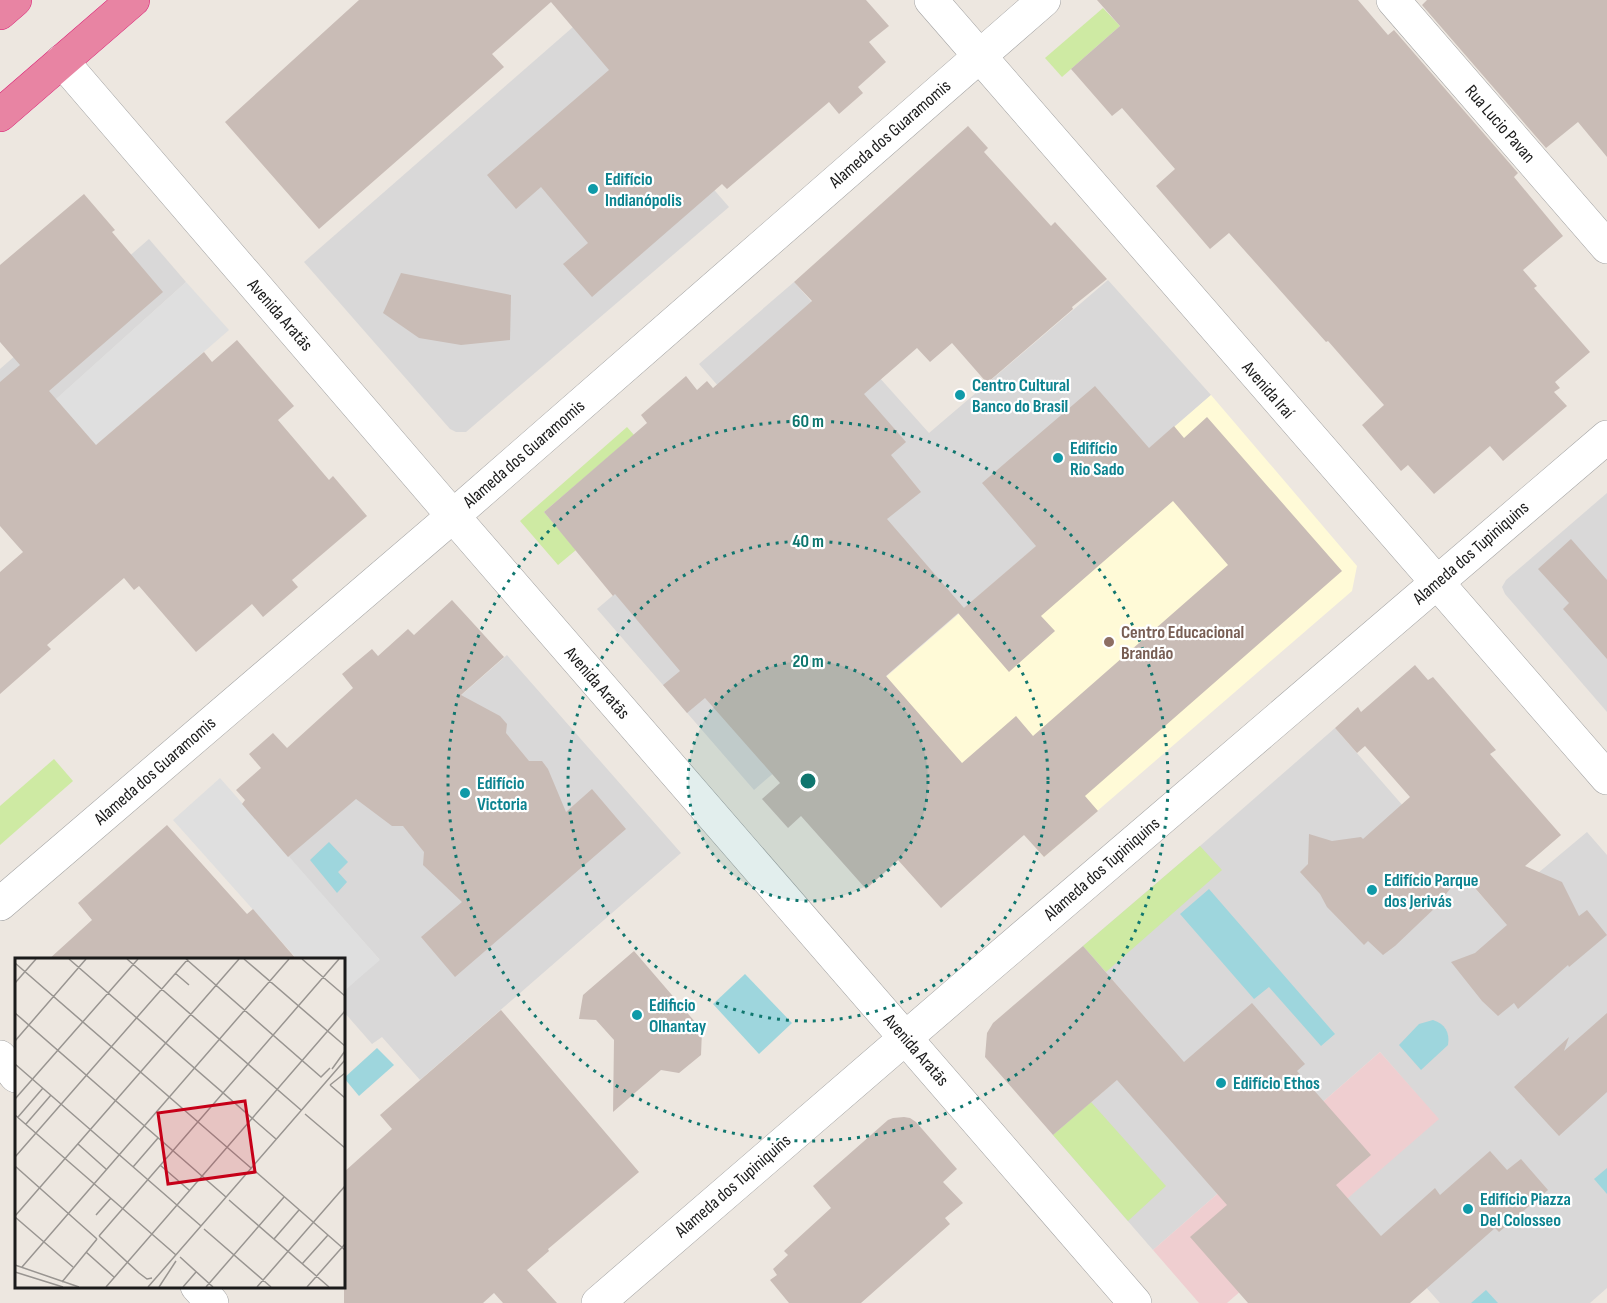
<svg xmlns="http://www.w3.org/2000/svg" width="1607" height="1303" font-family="'Sofia Sans Condensed',sans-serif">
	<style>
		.residential { fill: #d9d8d8 }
		.commercial { fill: #efced0 }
		.education { fill: #fffad7 }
		.grass { fill: #ceeaa3 }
		.parking { fill: #dfdfdf }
		.water { fill: #9ed6dd }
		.building { fill: #c9bcb6 }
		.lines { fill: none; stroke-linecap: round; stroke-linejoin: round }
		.minor-casing { stroke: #a2a2a2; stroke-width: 34 }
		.highway-casing { stroke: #d91f75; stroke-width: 34 }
		.minor { stroke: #fff; stroke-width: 33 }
		.highway { stroke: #e884a3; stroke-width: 33 }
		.ring { fill: none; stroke: #0f766e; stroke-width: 3; stroke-dasharray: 3 6 }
		.culture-dot { fill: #0f9aa8; stroke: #fff; stroke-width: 2 }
		.education-dot { fill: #8d6e63; stroke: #fff; stroke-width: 2 }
		.labels { text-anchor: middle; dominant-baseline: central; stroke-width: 4.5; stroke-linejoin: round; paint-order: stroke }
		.street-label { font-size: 18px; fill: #1b1b1b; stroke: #fff }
		.culture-label { font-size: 18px; font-weight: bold; fill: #0d838f; stroke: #fff; text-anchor: start }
		.education-label { font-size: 18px; font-weight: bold; fill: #785e54; stroke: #fff; text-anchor: start }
		.inset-road { fill: none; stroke: #999591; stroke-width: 1.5 }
		.view { fill: #c60018; fill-opacity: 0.15; stroke: #c60018; stroke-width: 3 }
		.inset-edge { fill: none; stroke: #1b1b1b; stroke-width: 3 }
		.centre { fill: #0f766e; stroke: #fff; stroke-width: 3 }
		.ring-label { font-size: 18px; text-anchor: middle; font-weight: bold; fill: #0f766e; stroke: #fff; stroke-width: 4.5; stroke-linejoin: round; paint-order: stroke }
	</style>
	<rect width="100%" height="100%" fill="#ede7e0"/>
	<g class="residential">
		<polygon points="573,27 729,207 466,432 456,432 450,429 304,262"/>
		<polygon points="149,239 186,282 0,450 0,369"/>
		<polygon points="1108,280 1211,395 754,790 597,609 778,455 699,364 794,282 929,433"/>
		<polygon points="1607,493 1607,712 1505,594 1502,587 1506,580"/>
		<polygon points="507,655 681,853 420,1080 382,1037 372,1044 344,1012 344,991 379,959 288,857 434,719"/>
		<polygon points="1335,728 1494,910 1587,832 1607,855 1607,1288 1590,1303 1440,1303 1347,1198 1438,1119 1380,1052 1153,1250 1053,1135 1164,1039 1083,946 1200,846"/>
	</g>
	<polygon class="commercial" points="1380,1052 1439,1119 1227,1303 1199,1303 1153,1250"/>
	<polygon class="education" points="1211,395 1357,566 1352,591 1044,857 886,677"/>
	<g class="grass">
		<polygon points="1103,8 1120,26 1062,77 1045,58"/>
		<polygon points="627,427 634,435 544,512 576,550 558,565 520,521"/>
		<polygon points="54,759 73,781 0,845 0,806"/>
		<polygon points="1200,846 1222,870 1106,972 1083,946"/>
		<polygon points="1091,1102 1166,1186 1128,1221 1053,1135"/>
	</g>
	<g class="parking">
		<polygon points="186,282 229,330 47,488 8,442"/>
		<polygon points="220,778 380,960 344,991 344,960 297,959 173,820"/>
	</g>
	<g class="water">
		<polygon points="329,842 348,862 338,872 347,882 337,893 310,860"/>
		<polygon points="1209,889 1335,1034 1321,1046 1269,987 1254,999 1180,914"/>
		<polygon points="745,974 792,1023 759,1054 713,1004"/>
		<path d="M1433,1020C1445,1024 1450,1032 1448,1045L1421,1070L1399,1045L1419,1024Z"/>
		<polygon points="377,1048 394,1065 359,1096 344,1078"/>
		<polygon points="1607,1168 1607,1194 1594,1179"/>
		<polygon points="1486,1290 1498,1303 1471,1303"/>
	</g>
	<g class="building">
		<polygon points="359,0 866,0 889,26 869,42 886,62 858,87 863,93 839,114 829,102 727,189 722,184 592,297 563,264 588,243 541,187 516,209 487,175 609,70 551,2 492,54 504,67 319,229 225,122"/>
		<polygon points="1097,0 1358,0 1388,35 1394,30 1518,173 1514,177 1563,236 1523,270 1537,286 1534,288 1590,352 1555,382 1560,388 1554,392 1567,406 1503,461 1490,446 1434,494 1408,465 1401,471 1362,425 1384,405 1328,341 1326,342 1229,233 1210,249 1156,186 1175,169 1122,108 1112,116 1071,69 1120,26"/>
		<polygon points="1427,0 1607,0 1607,157 1578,122 1546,148 1422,5"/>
		<polygon points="968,126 988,148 984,152 1051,226 1055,222 1107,279 1072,307 1073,309 987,383 952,343 930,362 917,348 864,394 906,442 891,455 921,492 887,519 964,608 886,676 962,763 1016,716 1033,736 1228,565 1173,501 1041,616 1055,631 1009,672 958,613 1036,546 982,483 1095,386 1149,448 1174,426 1184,438 1207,417 1342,571 1085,796 1098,811 1044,857 1024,835 941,908 898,860 866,889 801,816 788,828 762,799 780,783 705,698 687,713 663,685 680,671 615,594 613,596 544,512 647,423 641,415 686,376 697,390 707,381 713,388 812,301 794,282"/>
		<polygon points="84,194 115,230 112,232 163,292 49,391 96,445 204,352 212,362 237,340 294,406 278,420 329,480 333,476 367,516 292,580 298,587 263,617 252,604 196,652 139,586 134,590 124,578 47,645 51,649 0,694 0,572 23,552 0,526 0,382 20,365 0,342 0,265"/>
		<polygon points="401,273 511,295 510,340 461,345 419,338 383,313"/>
		<polygon points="1571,539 1607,580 1607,659 1563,609 1569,603 1538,569"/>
		<polygon points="452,600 504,657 461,695 500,716 507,724 506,733 529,761 542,761 548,769 566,812 592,789 626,829 455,977 421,937 462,902 423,865 424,852 403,826 392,826 356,799 288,857 242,804 245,800 236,790 261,768 249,754 273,733 287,748 353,688 342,674 372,649 378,656 408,629 414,635"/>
		<polygon points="1415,665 1428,680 1433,677 1496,750 1490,754 1561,835 1525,866 1562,882 1579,916 1587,910 1607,935 1569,967 1568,965 1518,1009 1514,1003 1498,1016 1482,1001 1451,962 1475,953 1507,925 1462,873 1437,906 1395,946 1383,955 1368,941 1364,945 1327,907 1320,894 1300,872 1308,864 1309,834 1332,841 1361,837 1363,839 1410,797 1365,746 1357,753 1335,728 1358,707 1361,712"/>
		<polygon points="167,825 247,914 253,909 297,960 48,960 92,920 78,903"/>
		<polygon points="1083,946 1184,1062 1252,1003 1305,1064 1297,1071 1371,1155 1336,1185 1381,1236 1435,1188 1440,1195 1490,1151 1507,1170 1521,1159 1548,1190 1499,1232 1495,1228 1410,1303 1248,1303 1190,1237 1227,1205 1117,1080 1053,1135 985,1057 987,1033 993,1023"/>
		<polygon points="634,951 702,1030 701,1055 679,1073 661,1070 613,1112 614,1040 596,1020 579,1019 583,995"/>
		<polygon points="501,1010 639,1172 548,1249 549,1251 527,1270 557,1303 503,1303 494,1293 483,1303 344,1303 344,1172 392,1129 380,1115"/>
		<polygon points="1607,1013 1607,1092 1559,1136 1514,1087 1569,1037 1564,1051"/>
		<polygon points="904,1117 910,1118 916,1122 957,1169 943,1182 963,1203 945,1218 950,1224 861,1303 789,1303 770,1280 777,1275 773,1269 788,1255 784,1251 831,1208 813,1186 888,1120 893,1118"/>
	</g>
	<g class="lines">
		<g class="minor-casing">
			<g id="minor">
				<polyline points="931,0 1607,778"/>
				<polyline points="1393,0 1607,247"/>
				<polyline points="62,61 453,516 1135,1303"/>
				<polyline points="0,904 453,516 1044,0"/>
				<polyline points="0,1057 16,1076"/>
				<polyline points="197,1286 212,1303"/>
				<polyline points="598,1303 961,990 1607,437"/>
			</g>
		</g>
		<g class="highway-casing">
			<g id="highway">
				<polyline points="0,13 15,0"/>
				<polyline points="0,115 133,0"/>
			</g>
		</g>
		<use href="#minor" class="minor"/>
		<use href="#highway" class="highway"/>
	</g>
	<circle cx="808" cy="781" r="120" fill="#0f766e" fill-opacity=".12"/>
	<g class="ring">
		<circle cx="808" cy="781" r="120"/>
		<circle cx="808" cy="781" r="240"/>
		<circle cx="808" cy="781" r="360"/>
	</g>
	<g class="culture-dot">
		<circle cx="593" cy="189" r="6"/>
		<circle cx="960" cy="395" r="6"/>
		<circle cx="1058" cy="458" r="6"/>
		<circle cx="465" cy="793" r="6"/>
		<circle cx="1372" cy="890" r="6"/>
		<circle cx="637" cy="1015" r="6"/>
		<circle cx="1221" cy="1083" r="6"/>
		<circle cx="1468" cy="1209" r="6"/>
	</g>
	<circle class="education-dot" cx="1109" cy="642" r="6"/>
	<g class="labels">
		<g class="street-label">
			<text transform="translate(1500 124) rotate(49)">Rua Lucio Pavan</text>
			<text transform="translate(890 134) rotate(-41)">Alameda dos Guaramomis</text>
			<text transform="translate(280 315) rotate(49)">Avenida Aratãs</text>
			<text transform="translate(1268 390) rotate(49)">Avenida Iraí</text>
			<text transform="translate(524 454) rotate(-41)">Alameda dos Guaramomis</text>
			<text transform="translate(1471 553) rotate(-41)">Alameda dos Tupiniquins</text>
			<text transform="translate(597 683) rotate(49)">Avenida Aratãs</text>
			<text transform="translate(155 771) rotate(-41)">Alameda dos Guaramomis</text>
			<text transform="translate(1102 869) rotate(-41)">Alameda dos Tupiniquins</text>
			<text transform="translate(916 1050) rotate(49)">Avenida Aratãs</text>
			<text transform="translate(733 1186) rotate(-41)">Alameda dos Tupiniquins</text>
		</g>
		<g class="culture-label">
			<text x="605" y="179">Edifício<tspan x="605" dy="21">Indianópolis</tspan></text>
			<text x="972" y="385">Centro Cultural<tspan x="972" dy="21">Banco do Brasil</tspan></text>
			<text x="1070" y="448">Edifício<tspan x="1070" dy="21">Rio Sado</tspan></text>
			<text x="477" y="783">Edifício<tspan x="477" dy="21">Victoria</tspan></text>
			<text x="1384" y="880">Edifício Parque<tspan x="1384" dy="21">dos Jerivás</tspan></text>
			<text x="649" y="1005">Edificio<tspan x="649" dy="21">Olhantay</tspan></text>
			<text x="1233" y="1083">Edifício Ethos</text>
			<text x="1480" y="1199">Edifício Piazza<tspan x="1480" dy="21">Del Colosseo</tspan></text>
		</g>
		<g class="education-label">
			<text x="1121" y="632">Centro Educacional<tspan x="1121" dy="21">Brandão</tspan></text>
		</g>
	</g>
	<g transform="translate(15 958)">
		<rect width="330" height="330" fill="#ede7e0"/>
		<path class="inset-road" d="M54,1L261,181M112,1L286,152M171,1L306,119L315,110M229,1L330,88M287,1L330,38M0,5L236,210M160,15L174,27M0,25L21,1M0,55L211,239M0,83L71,1M0,106L186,268M317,111L330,93M315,127L330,140M315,127L330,115M0,141L123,1M290,156L330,190M0,157L161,297M3,159L28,130M11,166L36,137M63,186L91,211M0,199L173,1M145,207L174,232M0,208L82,281M118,209L143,180M240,213L330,292M214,242L314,329M81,257L96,240M0,258L224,1M0,259L58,309M189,271L256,329M84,278L324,1M84,278L124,315L132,321L137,320M259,281L284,252M71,294L99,319M165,299L198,329M287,306L313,277M0,307L64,329M7,309L274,1M0,314L48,329M47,324L82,281M91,329L330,53M133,329L330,102M144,329L161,303M168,329L181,314M191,329L269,239M242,329L330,228M292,329L330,286"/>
		<path class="view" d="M230,143L240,214L153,226L143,155Z"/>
		<rect width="330" height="330" class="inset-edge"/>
	</g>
	<circle cx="808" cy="781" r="9" class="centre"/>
	<g class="ring-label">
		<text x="808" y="427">60 m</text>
		<text x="808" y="547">40 m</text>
		<text x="808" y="667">20 m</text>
	</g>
</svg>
